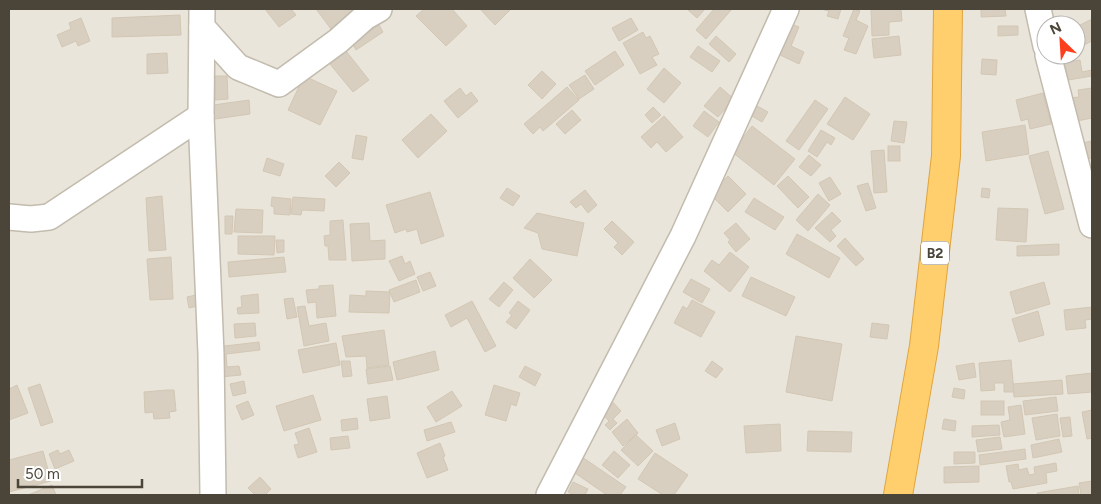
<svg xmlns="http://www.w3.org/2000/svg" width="1101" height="504" font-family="Figtree,sans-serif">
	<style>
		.residential { fill: #eae5da; fill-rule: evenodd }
		.building { fill: #d8cfc1; stroke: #d3c7b4 }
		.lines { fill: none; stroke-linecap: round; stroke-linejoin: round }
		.minor-casing { stroke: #c2bbae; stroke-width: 28 }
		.highway-casing { stroke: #e0a43c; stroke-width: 30 }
		.minor { stroke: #fff; stroke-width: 25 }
		.highway { stroke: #ffcf6e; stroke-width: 28 }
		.labels { text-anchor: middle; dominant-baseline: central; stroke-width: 4; stroke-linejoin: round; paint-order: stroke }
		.shield { fill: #fff; stroke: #817c74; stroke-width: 1 }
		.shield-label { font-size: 14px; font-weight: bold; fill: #4b4439 }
	</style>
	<rect width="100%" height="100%" fill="#f6f3ec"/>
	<path class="residential" d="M9,9H1092V495H9ZM1046,25H1076V55H1046Z"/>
	<g class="building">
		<polygon points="265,9 291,9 296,15 279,27"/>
		<polygon points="316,9 355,9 357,12 340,25 338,23 331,29"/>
		<polygon points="424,9 452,9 467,26 446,46 416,16"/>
		<polygon points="482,9 511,9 495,25 481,10"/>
		<polygon points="687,9 705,9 697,18"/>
		<polygon points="714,9 732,9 706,39 696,30"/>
		<polygon points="821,9 841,9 838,19 827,16 829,11"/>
		<polygon points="854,9 860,11 856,20 868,26 856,54 844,50 849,38 843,36"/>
		<polygon points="871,9 901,9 902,21 889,22 889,35 872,36"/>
		<polygon points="981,9 1005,9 1006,16 981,17"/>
		<polygon points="180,15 181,35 112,37 112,18"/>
		<polygon points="81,18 90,41 78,46 76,41 62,47 57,35 71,29 69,23"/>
		<polygon points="631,18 638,30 619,41 612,28"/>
		<polygon points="1092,19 1092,41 1076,49 1076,27"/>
		<polygon points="787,22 799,27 791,46 804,52 799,64 774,52"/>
		<polygon points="379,25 383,32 356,50 352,43"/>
		<polygon points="998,26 1018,26 1018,35 998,36"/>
		<polygon points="643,32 646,38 650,36 659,54 652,57 657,65 640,74 623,43"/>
		<polygon points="716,36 736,54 729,62 709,44"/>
		<polygon points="899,36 901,55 874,58 872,39"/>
		<polygon points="698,46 720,61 712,72 690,57"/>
		<polygon points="346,51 369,80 353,92 330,64"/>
		<polygon points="615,51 624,65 595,85 585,71"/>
		<polygon points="167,53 168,73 147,74 147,54"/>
		<polygon points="982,59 997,60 996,75 981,74"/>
		<polygon points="1080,60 1082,72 1092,70 1092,76 1068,80 1065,63"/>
		<polygon points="664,68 681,83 664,103 647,89"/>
		<polygon points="542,71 556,84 542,99 528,85"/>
		<polygon points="585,75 594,89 579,99 569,85"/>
		<polygon points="215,76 227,76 228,99 215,100"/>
		<polygon points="304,76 337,91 320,125 288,110"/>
		<polygon points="567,87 579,100 543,131 540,127 533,134 524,124"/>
		<polygon points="720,87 734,99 718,117 704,106"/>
		<polygon points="460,88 466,96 471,92 478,101 458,118 444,101"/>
		<polygon points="1092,88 1092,118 1072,122 1069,98 1079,97 1078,90"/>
		<polygon points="1043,93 1051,124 1030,129 1028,119 1021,121 1016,100"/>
		<polygon points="845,97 870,114 853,140 827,124"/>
		<polygon points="249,100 250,114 215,119 213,105"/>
		<polygon points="815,100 828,109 799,150 786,141"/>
		<polygon points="750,102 768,112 762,122 745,112"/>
		<polygon points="653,107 661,115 652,123 645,115"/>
		<polygon points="572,110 581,120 565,134 556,124"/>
		<polygon points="704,111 719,122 708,137 693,126"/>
		<polygon points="431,114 447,131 418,158 402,140"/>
		<polygon points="664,116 683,137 666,152 657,142 651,148 641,137"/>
		<polygon points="894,121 907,122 904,143 891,141"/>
		<polygon points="1025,125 1029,154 986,161 982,132"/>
		<polygon points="752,126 795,159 774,185 732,152"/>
		<polygon points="821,130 835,138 831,145 827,142 817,157 808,151"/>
		<polygon points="356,135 367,137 363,160 352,158"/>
		<polygon points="1091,141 1092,158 1087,159 1083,143"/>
		<rect x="888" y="146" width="12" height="15"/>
		<polygon points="884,150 887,192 874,193 871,151"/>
		<polygon points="1048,151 1064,209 1045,214 1029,156"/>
		<polygon points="809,155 821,165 811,176 799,167"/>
		<polygon points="267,158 284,164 280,176 263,171"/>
		<polygon points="339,162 350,173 336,187 325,176"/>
		<polygon points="728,176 746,194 728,212 710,194"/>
		<polygon points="788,176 809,197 798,208 777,186"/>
		<polygon points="830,177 841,194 829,201 819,183"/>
		<polygon points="868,183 876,208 866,211 857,186"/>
		<polygon points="507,188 520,196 513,206 500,198"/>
		<polygon points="982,188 990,189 989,198 981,197"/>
		<polygon points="585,190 597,205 588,213 581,204 576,208 570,202"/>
		<polygon points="430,192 444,236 421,244 417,229 407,232 406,229 395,233 386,205"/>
		<polygon points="818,194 830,205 808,231 796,220"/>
		<polygon points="162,196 166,250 149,251 146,198"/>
		<polygon points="272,197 291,199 290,215 274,214 274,207 271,206"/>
		<polygon points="293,197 325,199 324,211 302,210 301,215 291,214"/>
		<polygon points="754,198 784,217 775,230 745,212"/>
		<polygon points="998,208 1028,209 1026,242 996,240"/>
		<polygon points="236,209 263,210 262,233 234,232"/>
		<polygon points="832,212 841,221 831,230 836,236 830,242 815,228"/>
		<polygon points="537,213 584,223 577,256 542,249 538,233 524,228"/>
		<polygon points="225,216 233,216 232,234 225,234"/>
		<polygon points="343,220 346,260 329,260 328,246 325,246 324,236 330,235 330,221"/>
		<polygon points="612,221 634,242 622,255 614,247 618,243 604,229"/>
		<polygon points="369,223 370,241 385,240 385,259 352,261 350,224"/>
		<polygon points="736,223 750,239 736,252 728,242 730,240 724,233"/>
		<polygon points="797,234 840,258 829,278 786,254"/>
		<polygon points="238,236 275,236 274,255 238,254"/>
		<polygon points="845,238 864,259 856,266 837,246"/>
		<polygon points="276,240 284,240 284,252 277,253"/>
		<polygon points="1059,244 1059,255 1017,256 1017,246"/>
		<polygon points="730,252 749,267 730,292 704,271 712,260 719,265"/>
		<polygon points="402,256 405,264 410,261 415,274 399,281 389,261"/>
		<polygon points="171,257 173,299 150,300 147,259"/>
		<polygon points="284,257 286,272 229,277 228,262"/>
		<polygon points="530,259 552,280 534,298 513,278"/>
		<polygon points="430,272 436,286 423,291 417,277"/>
		<polygon points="751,277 795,297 786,316 742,296"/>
		<polygon points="691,279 710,289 702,303 683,292"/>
		<polygon points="416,280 420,292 394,302 389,290"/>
		<polygon points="504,282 513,290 499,307 489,299"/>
		<polygon points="1044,282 1050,304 1016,314 1010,292"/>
		<polygon points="333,285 336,316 317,318 316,302 308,303 306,290 319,289 319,286"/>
		<polygon points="366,291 390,292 389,313 349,312 350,295 366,296"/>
		<polygon points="258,294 259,313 238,314 237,308 242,307 241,296"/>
		<polygon points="196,295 198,306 189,308 187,297"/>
		<polygon points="293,298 297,317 287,319 284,299"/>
		<polygon points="692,300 715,312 701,337 674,323 683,306 687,309"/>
		<polygon points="472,301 496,346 485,352 467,318 451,327 445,315"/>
		<polygon points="518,301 530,310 516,329 506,322 512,315 509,313"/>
		<polygon points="305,306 309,326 326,323 329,341 304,346 297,307"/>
		<polygon points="1092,307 1092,319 1085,320 1086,328 1066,330 1064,310"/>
		<polygon points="1038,311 1044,335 1019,342 1012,319"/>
		<polygon points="255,323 256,336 235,338 234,324"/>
		<polygon points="872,323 889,325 887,339 870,337"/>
		<polygon points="384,330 389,365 367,368 366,356 346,357 342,336"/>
		<polygon points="796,336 842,344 832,401 786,392"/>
		<polygon points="259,342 260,350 226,354 227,367 239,366 241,375 220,377 216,347"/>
		<polygon points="336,343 340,365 303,373 298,350"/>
		<polygon points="435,351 439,370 397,380 393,362"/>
		<polygon points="1011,360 1014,392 1004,392 1004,383 994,383 995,390 981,391 979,363"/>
		<polygon points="341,361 350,361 352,376 343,377"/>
		<polygon points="712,361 723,369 716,378 705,371"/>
		<polygon points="974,363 976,377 959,380 956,366"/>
		<polygon points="390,366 393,380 368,384 366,369"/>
		<polygon points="525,366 541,374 535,386 519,377"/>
		<polygon points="1092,373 1092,392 1068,394 1066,376"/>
		<polygon points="1062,380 1063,394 1014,397 1013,384"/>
		<polygon points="244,381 246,393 233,396 230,384"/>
		<polygon points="40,384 53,422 41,426 28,388"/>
		<polygon points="17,385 28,413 9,420 9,389"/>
		<polygon points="494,385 520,393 516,406 511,404 506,421 485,415"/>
		<polygon points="954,388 965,390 964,399 952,397"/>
		<polygon points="167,390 174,390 176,411 169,412 170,418 154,419 153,412 145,413 144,392"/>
		<polygon points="452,391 462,406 436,422 427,407"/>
		<polygon points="313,395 321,420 284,431 276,406"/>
		<polygon points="387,396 390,418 370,421 367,399"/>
		<polygon points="1056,397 1058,411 1025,415 1023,401"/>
		<polygon points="609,398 621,411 613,419 617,423 610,430 605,425 609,421 598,409"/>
		<polygon points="248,401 254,415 242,420 236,406"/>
		<rect x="981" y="401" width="23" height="14"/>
		<polygon points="1021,405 1025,434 1004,437 1001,422 1010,420 1008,407"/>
		<polygon points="1092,410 1092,438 1087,439 1082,412"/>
		<polygon points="1057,414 1060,436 1036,440 1032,418"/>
		<polygon points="1070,417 1072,436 1063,437 1060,418"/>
		<polygon points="357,418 358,429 342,431 341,420"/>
		<polygon points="627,419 638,433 623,446 612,432"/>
		<polygon points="944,419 956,421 955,431 942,429"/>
		<polygon points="451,422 455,432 427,441 424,430"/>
		<polygon points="675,423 680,439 662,446 656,430"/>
		<polygon points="780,424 781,451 746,453 744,426"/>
		<polygon points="999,425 1000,435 972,437 972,426"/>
		<polygon points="309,428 317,452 298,458 294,445 299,444 295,433"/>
		<polygon points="808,431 852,432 851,452 807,451"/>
		<polygon points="636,435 653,451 638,466 621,450"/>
		<polygon points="348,436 350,448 331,450 330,438"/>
		<polygon points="1000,437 1002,449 978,452 976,440"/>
		<polygon points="1059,439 1062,452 1033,458 1031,445"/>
		<polygon points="440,443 445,456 443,457 448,470 427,478 417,453"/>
		<polygon points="1025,449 1026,459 980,465 979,455"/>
		<polygon points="58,450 60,454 69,450 74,461 55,469 49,454"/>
		<polygon points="43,451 51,481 9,492 9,460"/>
		<polygon points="614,451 630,465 618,478 602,465"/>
		<polygon points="954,452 975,452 975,463 954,464"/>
		<polygon points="655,453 688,475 674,495 663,495 638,479"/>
		<polygon points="579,455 626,487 620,495 607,495 569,469"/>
		<polygon points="1056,463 1057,471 1046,473 1047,483 1013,489 1011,482 1009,482 1006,466 1018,464 1019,470 1027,468 1029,475 1035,474 1034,467"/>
		<polygon points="979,466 979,482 944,483 944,467"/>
		<polygon points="260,477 271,489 265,495 255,495 248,488"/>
		<polygon points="1092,481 1092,495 1081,495 1079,483"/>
		<polygon points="573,482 588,489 585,495 574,495 568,492"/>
		<polygon points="52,485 56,495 28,495"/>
		<polygon points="1078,486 1079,495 1038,495 1037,493"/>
	</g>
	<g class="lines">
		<g class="minor-casing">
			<g id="minor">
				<polyline points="202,9 201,116 211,354 213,495"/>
				<polyline points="1038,9 1046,46"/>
				<polyline points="202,27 238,67 279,84 338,41 365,17 379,9"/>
				<polyline points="1048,55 1092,225"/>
				<polyline points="9,217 31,219 49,217 201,116"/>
				<polyline points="549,495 683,236 786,9"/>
			</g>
		</g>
		<g class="highway-casing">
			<polyline id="highway" points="898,495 924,346 946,156 948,9"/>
		</g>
		<use href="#minor" class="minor"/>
		<use href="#highway" class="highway"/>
	</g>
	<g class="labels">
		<rect class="shield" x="921" y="241.5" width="28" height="23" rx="4"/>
		<g class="shield-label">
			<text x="935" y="253">B2</text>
		</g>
	</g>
	<rect width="1101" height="504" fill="none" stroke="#4b4439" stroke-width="20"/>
	<g transform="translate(1061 40) rotate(335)"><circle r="24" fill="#ffffff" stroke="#b7b4b0"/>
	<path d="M0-4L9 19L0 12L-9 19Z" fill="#fc3f1d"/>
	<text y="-8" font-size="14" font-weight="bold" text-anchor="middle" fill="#4b4439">N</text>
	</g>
	<path d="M18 479v8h124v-8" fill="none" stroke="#4b4439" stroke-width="2.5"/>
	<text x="25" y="479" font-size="15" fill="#4b4439" stroke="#ffffff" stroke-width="4" paint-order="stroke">50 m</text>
</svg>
